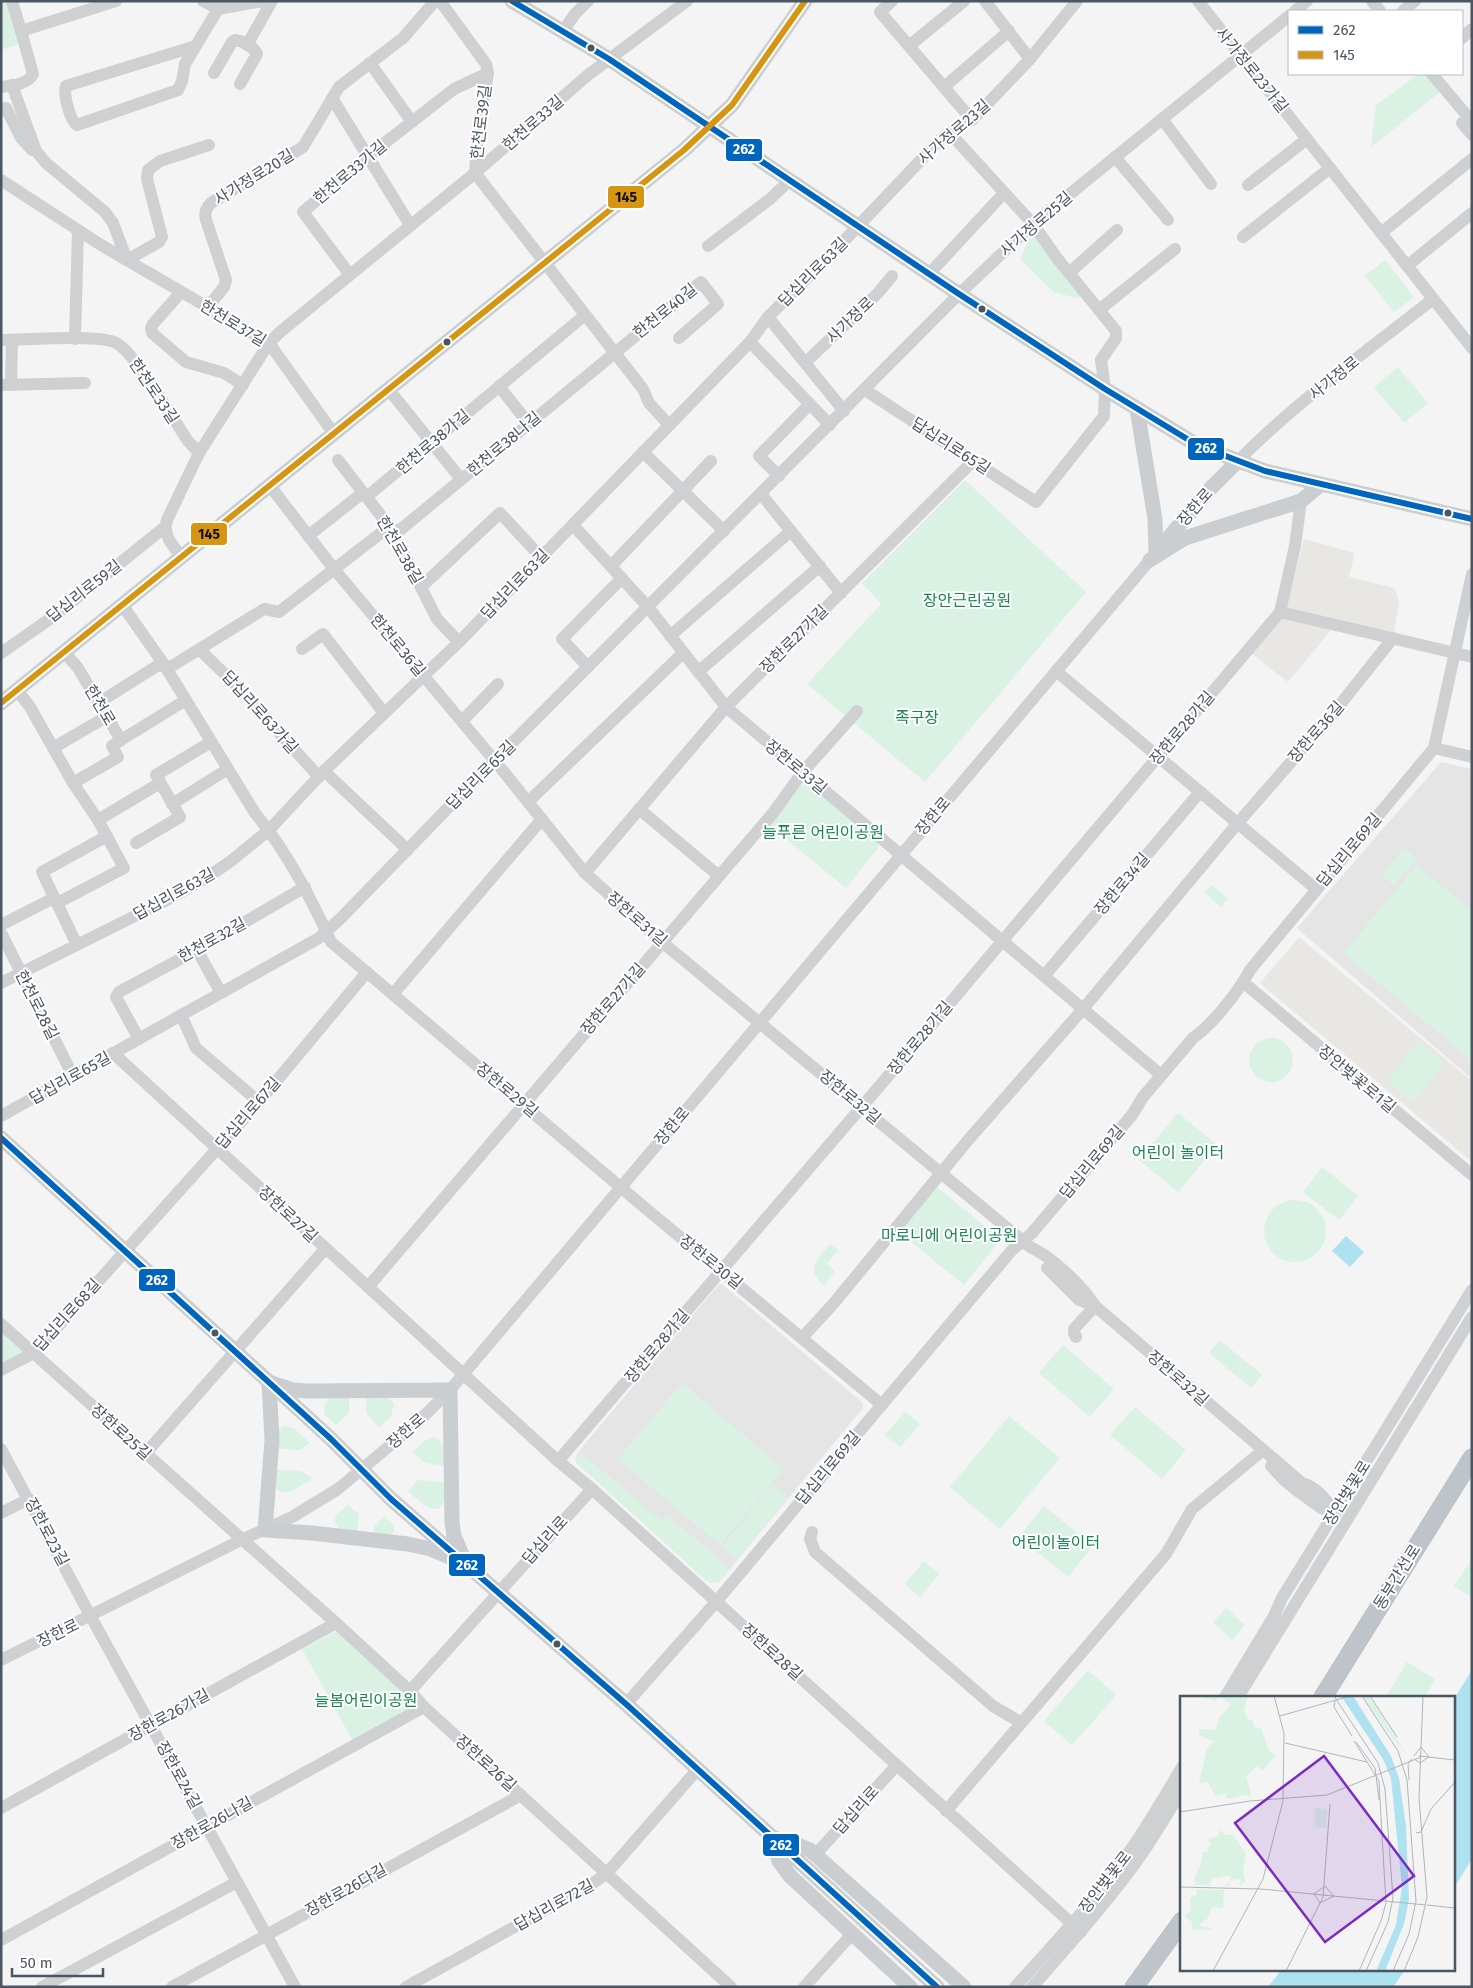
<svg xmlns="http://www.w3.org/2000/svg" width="1473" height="1988" font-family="'Fira Sans','Noto Sans KR',sans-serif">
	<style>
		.commercial { fill: #e8e7e3 }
		.education { fill: #e6e5e6 }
		.green { fill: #d9f2e3 }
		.water { fill: #aee2f0 }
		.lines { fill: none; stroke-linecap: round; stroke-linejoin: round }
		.highway-casing { stroke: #b9bec3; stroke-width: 19 }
		.minor { stroke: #ced0d2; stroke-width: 12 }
		.major { stroke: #caced1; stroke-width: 15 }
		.highway { stroke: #bec4c9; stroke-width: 18 }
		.bus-1-casing { stroke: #fff; stroke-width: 10 }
		.bus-2-casing { stroke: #fff; stroke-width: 10 }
		.bus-1 { stroke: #0065bd; stroke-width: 6 }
		.bus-2 { stroke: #d49613; stroke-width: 6 }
		.bus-dot { fill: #4a5661; stroke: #fff; stroke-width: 2 }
		.labels { text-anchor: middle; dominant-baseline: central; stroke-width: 4; stroke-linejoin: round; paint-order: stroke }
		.street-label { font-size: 16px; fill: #4a5661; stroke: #fff }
		.park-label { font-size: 16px; fill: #17864f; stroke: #fff }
		.inset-road { fill: none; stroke: #b0b5b9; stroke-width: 1 }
		.view { fill: #7b2cbf; fill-opacity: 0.15; stroke: #7b2cbf; stroke-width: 2.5 }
		.inset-edge { fill: none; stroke: #4a5661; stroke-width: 2.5 }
		.line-badge { stroke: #fff; stroke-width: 2 }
		.badge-label { font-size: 14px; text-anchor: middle; font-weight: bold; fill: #fff }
		.pale-badge-label { font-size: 14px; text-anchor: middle; font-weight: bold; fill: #111 }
	</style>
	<rect width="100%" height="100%" fill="#f4f4f4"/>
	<g class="commercial">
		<polygon points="1304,539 1355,553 1349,577 1395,588 1399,603 1394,632 1386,640 1333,628 1288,682 1251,653 1286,610"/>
		<polygon points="1299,937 1472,1081 1472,1162 1260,983"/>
	</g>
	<g class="education">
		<polygon points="1441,762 1472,769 1472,1079 1297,928"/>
		<polygon points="722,1284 863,1403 863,1408 719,1582 713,1583 708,1582 577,1463 575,1459 579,1451 718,1285"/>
	</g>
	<g class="green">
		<polygon points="1,1 6,1 19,44 1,50"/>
		<polygon points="1419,74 1426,74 1440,92 1371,147 1376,105"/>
		<polygon points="1032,233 1084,297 1077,298 1053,292 1020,259"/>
		<polygon points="1385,260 1414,297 1394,312 1365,276"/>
		<polygon points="1398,367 1428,403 1404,423 1374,387"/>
		<polygon points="965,480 1086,592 925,782 807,684 881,604 862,583"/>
		<polygon points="809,784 877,840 878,848 846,888 769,825 800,786"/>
		<polygon points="1404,848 1417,858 1394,885 1381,875"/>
		<polygon points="1417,865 1472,911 1472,1061 1343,953"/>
		<polygon points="1212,885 1228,899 1221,907 1205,893"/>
		<circle cx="1271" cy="1060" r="22"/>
		<polygon points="1419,1042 1445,1064 1412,1103 1387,1081"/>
		<polygon points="1178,1113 1217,1145 1178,1192 1139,1160"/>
		<polygon points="1322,1167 1358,1196 1339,1220 1303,1192"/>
		<polygon points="934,1185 1001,1239 964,1285 897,1230"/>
		<circle cx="1295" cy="1231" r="31"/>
		<path d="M830,1244L838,1250L827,1264L835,1271L824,1285C804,1269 818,1259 830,1244Z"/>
		<polygon points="1,1324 34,1353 1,1370"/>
		<polygon points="1220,1340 1262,1375 1251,1388 1209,1353"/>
		<polygon points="1063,1345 1114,1389 1090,1417 1039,1373"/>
		<polygon points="682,1383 784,1469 720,1545 618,1459"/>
		<polygon points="349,1396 349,1413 336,1425 325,1415 324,1404 330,1397"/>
		<polygon points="366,1396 388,1397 394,1404 391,1417 379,1427 366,1413"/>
		<polygon points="1135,1407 1186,1450 1162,1479 1110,1435"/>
		<polygon points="905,1412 920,1424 900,1447 885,1435"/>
		<polygon points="1009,1416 1060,1458 1000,1529 950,1487"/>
		<polygon points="284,1426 295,1429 310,1443 300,1450 276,1448 278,1430"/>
		<path d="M432,1437C447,1440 444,1454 445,1466L425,1463L412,1452L423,1442Z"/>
		<path d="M579,1451L662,1521L667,1515L730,1568C724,1576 719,1585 708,1582L577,1463L575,1459Z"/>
		<polygon points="274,1470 301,1471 313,1478 292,1491 281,1493 275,1487"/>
		<path d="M418,1480L445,1482C447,1522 429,1511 408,1491Z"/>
		<polygon points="773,1485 788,1497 737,1559 722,1546"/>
		<polygon points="348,1505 359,1514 357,1533 340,1529 335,1523 335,1516"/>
		<polygon points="1044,1506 1093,1546 1068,1577 1019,1537"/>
		<polygon points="384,1516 394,1526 394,1532 389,1535 373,1534 374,1527"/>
		<polygon points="1472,1559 1472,1598 1454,1586"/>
		<polygon points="924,1561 939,1574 920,1597 905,1584"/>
		<polygon points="1226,1608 1245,1625 1232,1640 1213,1622"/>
		<polygon points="337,1631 411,1697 411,1712 354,1743 302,1649"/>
		<polygon points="1407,1662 1435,1679 1425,1697 1386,1697"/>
		<polygon points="1088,1670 1116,1695 1072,1745 1044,1721"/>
	</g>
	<g class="water">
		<polygon points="1346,1236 1364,1252 1350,1267 1332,1251"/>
		<polygon points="1472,1670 1472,1859 1454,1888 1454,1699"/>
		<polygon points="1282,1969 1406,1969 1393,1987 1268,1987"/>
	</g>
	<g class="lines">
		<g class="highway-casing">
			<g id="highway">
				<polyline points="1323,1697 1472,1458"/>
				<polyline points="1134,1987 1182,1921"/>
			</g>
		</g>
		<g class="minor">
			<polyline points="12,1 21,31 116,1"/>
			<polyline points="203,1 218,9 263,1"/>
			<polyline points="440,1 486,64 488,73 478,132 475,173 643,389 649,403 669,425"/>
			<polyline points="892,1 880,12 972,120"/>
			<polyline points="985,1 1030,59"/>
			<polyline points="1198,1 1472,348"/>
			<polyline points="1372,1 1380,11"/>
			<polyline points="1295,11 1307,1"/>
			<polyline points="1403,11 1415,1"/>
			<polyline points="563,31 575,14 588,1"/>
			<polyline points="1462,38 1472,29"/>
			<polyline points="247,45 272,1"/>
			<path d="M196,46L66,86C63,95 70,120 77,125L178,90L182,81L185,64L218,9"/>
			<polyline points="909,46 964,1"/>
			<polyline points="370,63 412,122"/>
			<path d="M214,73L232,42L235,40C243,41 254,47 257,54L240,84"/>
			<polyline points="1432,74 1469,118"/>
			<polyline points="12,85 36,151 46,163 105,212 113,223 127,260 159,242 162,237 147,179 148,170 160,161 209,145"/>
			<path d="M1,87C13,85 27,85 33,74L21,31"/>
			<polyline points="944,87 1009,31"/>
			<polyline points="332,98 410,225"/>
			<polyline points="6,108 21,138 32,150"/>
			<polyline points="1472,116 1462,123 1472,135"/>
			<polyline points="1162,119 1211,184"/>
			<polyline points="1115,157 1168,220"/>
			<polyline points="1,180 101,245 269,343 334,434"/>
			<polyline points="1248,185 1307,139"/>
			<polyline points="1381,233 1472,159"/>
			<polyline points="1243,237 1330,168"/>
			<polyline points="708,246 770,199 789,181"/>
			<polyline points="1407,266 1472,213"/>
			<polyline points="1069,273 1117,230"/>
			<polyline points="929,274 1004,193"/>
			<polyline points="350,275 303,212 368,156 454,89 488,73"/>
			<polyline points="181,292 153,324 151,328 152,333 186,362 224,373 243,385"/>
			<path d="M207,308L224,287L226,280L206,220C204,213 206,208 211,203L303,147L339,87L403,38L435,1"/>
			<polyline points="1099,310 1175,249"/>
			<polyline points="768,317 844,411"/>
			<polyline points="75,339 78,230"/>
			<path d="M1,340C24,340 99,334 116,343C135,352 174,421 188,441L199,453"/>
			<polyline points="750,342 830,425"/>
			<polyline points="806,362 878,293 892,276"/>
			<polyline points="11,384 12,340"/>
			<polyline points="1,385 85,383"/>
			<polyline points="499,386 528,423"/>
			<polyline points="389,390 461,479"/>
			<polyline points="865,390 1036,502 1104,416 1105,389 1101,360 1116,338 1116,331 1057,258 1033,224 949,132"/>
			<polyline points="643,452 724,531"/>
			<polyline points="338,460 392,530 437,619 459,642"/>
			<path d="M1238,461C1297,401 1367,351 1433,299"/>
			<polyline points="779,476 759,456 810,404"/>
			<path d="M270,486L334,569L495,761L585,873L662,942L1030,1247C1052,1257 1082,1285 1095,1306L1302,1483C1316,1486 1327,1501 1335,1512"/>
			<polyline points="761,494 841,593"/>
			<polyline points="573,525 648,607 726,707 1161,1075"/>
			<polyline points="308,536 360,495 370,494 585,315"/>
			<path d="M182,557C173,546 162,535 167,520L199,453L269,343L280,332L475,173L588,75L687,1"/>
			<polyline points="611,566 711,461"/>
			<polyline points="421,587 500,513 541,557"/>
			<path d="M123,606L165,666L255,813C287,852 310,896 331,942L638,1202L882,1405"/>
			<polyline points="1280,612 1472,657"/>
			<polyline points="670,636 791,531"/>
			<polyline points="302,649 323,634 384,713"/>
			<polyline points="200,650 239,688 319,777"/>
			<polyline points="64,652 78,668 121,740 112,746 118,757 73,783"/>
			<polyline points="1,653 54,616 165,527"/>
			<polyline points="588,667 562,639 622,578"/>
			<polyline points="1056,671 1316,889"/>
			<polyline points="698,672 820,566"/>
			<polyline points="98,703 157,666 172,666 264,609 279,612 386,529 400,530 701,282 718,304 679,338"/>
			<polyline points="462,721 498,684"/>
			<polyline points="121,740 186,700"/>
			<polyline points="53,748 106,717"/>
			<polyline points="1434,748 1472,757"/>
			<polyline points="324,771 408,850"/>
			<polyline points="528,802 683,653"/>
			<polyline points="172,804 228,769"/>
			<polyline points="639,809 719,876"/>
			<polyline points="98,820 160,783"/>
			<polyline points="136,843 180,817 156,775 211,742"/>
			<polyline points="585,873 726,707 974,460"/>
			<polyline points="1,925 50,900 61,901 124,868 98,820 73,783 30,707 17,690"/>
			<polyline points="1,933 73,1076"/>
			<polyline points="77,945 42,872 107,836"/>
			<polyline points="197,950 221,993"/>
			<polyline points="1044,976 1200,792"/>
			<polyline points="1243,982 1472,1175"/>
			<polyline points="1,983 167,900 209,876 231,861 269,830 324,771 459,642 750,342 768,317 841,244 939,141 949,132 972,120 1030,59 1077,1"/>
			<polyline points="393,994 542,819"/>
			<polyline points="181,1015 196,1048 259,1102"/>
			<polyline points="139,1039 116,997 119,992 197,950 305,887"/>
			<polyline points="113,1053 558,1461 592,1489 1081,1932"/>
			<polyline points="1,1116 319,938 341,918 480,775 959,294 1033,224 1289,16"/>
			<polyline points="1047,1268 1079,1300 1095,1306"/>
			<polyline points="368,1287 773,813 802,773 857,711"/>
			<polyline points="1,1324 336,1623 410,1691 424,1707 731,1987"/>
			<polyline points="1076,1337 1074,1333 1074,1329 1095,1306"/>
			<polyline points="802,1338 834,1303 969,1139 1083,1009 1237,824 1331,716 1393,638"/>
			<polyline points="1,1370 34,1353 259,1102 367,972"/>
			<polyline points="1,1449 91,1617 295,1987"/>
			<polyline points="145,1454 325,1249"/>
			<polyline points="558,1461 913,1047 1280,612 1295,546 1301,501"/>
			<polyline points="1271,1466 1284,1480 1296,1490 1321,1508 1336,1513"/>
			<polyline points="1,1513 29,1499"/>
			<polyline points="812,1532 810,1539 815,1552 993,1706 1020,1722"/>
			<polyline points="1,1660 241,1540 292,1517 338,1489 418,1422 450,1390 1150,560"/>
			<polyline points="410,1691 592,1489"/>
			<polyline points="1225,1697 1274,1616 1282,1598 1472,1290"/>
			<polyline points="1238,1697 1472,1317"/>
			<path d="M626,1704L716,1602L1012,1250L1032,1233L1132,1115L1143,1097L1193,1038C1212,1025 1239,991 1250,970L1434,748L1472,574"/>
			<polyline points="1,1808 336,1623"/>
			<polyline points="946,1811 1166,1554 1192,1509 1262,1451"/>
			<polyline points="815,1855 896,1766"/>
			<polyline points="1,1940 424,1707"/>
			<polyline points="42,1987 237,1882"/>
			<polyline points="172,1987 521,1795"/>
			<polyline points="406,1987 592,1884 607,1873 697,1770"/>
			<polyline points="804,1987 852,1934"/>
			<path d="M1015,1987C1055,1943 1095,1900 1129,1852C1148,1825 1165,1796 1182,1767"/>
			<path d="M1032,1987C1069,1945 1107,1903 1139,1858C1155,1836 1168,1812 1182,1790"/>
		</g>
		<g class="major">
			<polyline points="512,1 609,59 959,294 1105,389 1197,445 1265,471 1472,519"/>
			<polyline points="1137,409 1155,519 1156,553"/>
			<polyline points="1159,549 1211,488 1238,461"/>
			<polyline points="1150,560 1185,538 1301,501 1320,485"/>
			<polyline points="1,703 684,150 732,105 805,1"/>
			<polyline points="1,1138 269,1382 331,1439 391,1499 626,1704 937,1987"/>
			<polygon points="269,1382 293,1390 308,1391 450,1390 452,1522 454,1536 466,1564 431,1549 408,1544 312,1533 265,1530 272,1440"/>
			<polyline points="910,1987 790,1876 779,1861 773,1838 788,1841 810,1850 964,1987"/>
		</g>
		<use href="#highway" class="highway"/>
		<g class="bus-1-casing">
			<g id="bus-1">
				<polyline points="512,1 609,59 959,294 1105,389 1197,445 1265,471 1472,519"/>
				<polyline points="1,1138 331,1439 391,1499 626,1704 937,1987"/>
			</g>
		</g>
		<g class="bus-2-casing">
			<polyline id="bus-2" points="1,703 684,150 732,105 805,1"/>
		</g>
		<use href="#bus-1" class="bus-1"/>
		<use href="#bus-2" class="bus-2"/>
	</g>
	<g class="bus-dot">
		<circle cx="591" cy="48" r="4.5"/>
		<circle cx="982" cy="309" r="4.5"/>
		<circle cx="447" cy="342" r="4.5"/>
		<circle cx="1448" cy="513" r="4.5"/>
		<circle cx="215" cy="1333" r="4.5"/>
		<circle cx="557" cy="1644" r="4.5"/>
	</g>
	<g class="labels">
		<g class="street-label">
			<text transform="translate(1252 70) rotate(51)">사가정로23가길</text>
			<text transform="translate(481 122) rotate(-83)">한천로39길</text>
			<text transform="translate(533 123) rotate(-41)">한천로33길</text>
			<text transform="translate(954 132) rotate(-41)">사가정로23길</text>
			<text transform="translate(350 172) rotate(-40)">한천로33가길</text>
			<text transform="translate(254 177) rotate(-32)">사가정로20길</text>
			<text transform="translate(1036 224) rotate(-41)">사가정로25길</text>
			<text transform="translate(813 272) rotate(-45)">답십리로63길</text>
			<text transform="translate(665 311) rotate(-39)">한천로40길</text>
			<text transform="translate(850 320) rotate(-44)">사가정로</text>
			<text transform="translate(233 323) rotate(31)">한천로37길</text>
			<text transform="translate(1334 378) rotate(-39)">사가정로</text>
			<text transform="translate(154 391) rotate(56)">한천로33길</text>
			<text transform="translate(433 442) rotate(-40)">한천로38가길</text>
			<text transform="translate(504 444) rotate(-40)">한천로38나길</text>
			<text transform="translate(951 446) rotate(33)">답십리로65길</text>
			<text transform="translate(1195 507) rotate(-49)">장한로</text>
			<text transform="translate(400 550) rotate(60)">한천로38길</text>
			<text transform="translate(515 584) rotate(-46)">답십리로63길</text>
			<text transform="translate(84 591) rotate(-38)">답십리로59길</text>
			<text transform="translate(794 639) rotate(-45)">장한로27가길</text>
			<text transform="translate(398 645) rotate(50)">한천로36길</text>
			<text transform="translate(100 705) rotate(59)">한천로</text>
			<text transform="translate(260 712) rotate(48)">답십리로63가길</text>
			<text transform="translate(1182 728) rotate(-50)">장한로28가길</text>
			<text transform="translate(1316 732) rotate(-49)">장한로36길</text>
			<text transform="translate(796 767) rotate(40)">장한로33길</text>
			<text transform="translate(481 775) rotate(-45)">답십리로65길</text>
			<text transform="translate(933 816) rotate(-50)">장한로</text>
			<text transform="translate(1349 850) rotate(-50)">답십리로69길</text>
			<text transform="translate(1122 884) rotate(-50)">장한로34길</text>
			<text transform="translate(174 894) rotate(-29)">답십리로63길</text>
			<text transform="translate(637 919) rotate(41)">장한로31길</text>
			<text transform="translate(212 940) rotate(-29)">한천로32길</text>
			<text transform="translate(613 999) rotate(-49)">장한로27가길</text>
			<text transform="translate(37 1005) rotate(63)">한천로28길</text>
			<text transform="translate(920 1038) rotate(-50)">장한로28가길</text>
			<text transform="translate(70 1078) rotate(-29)">답십리로65길</text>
			<text transform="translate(1357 1079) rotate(40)">장안벚꽃로1길</text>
			<text transform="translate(507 1090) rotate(40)">장한로29길</text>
			<text transform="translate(850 1097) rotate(40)">장한로32길</text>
			<text transform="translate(248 1113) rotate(-49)">답십리로67길</text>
			<text transform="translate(672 1126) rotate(-50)">장한로</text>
			<text transform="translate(1092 1162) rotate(-50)">답십리로69길</text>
			<text transform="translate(288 1214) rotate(43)">장한로27길</text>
			<text transform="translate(711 1262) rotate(39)">장한로30길</text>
			<text transform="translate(67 1315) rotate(-48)">답십리로68길</text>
			<text transform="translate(657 1346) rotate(-50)">장한로28가길</text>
			<text transform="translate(1178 1378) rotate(41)">장한로32길</text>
			<text transform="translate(406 1431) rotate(-41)">장한로</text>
			<text transform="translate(121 1432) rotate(42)">장한로25길</text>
			<text transform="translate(828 1468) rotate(-50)">답십리로69길</text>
			<text transform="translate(1347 1493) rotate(-58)">장안벚꽃로</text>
			<text transform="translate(47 1532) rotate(62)">장한로23길</text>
			<text transform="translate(545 1540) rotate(-48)">답십리로</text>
			<text transform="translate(1397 1577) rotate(-58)">동부간선로</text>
			<text transform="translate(58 1633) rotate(-26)">장한로</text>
			<text transform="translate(772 1652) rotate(42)">장한로28길</text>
			<text transform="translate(169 1715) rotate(-29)">장한로26가길</text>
			<text transform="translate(486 1763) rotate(42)">장한로26길</text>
			<text transform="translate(179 1775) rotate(61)">장한로24길</text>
			<text transform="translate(856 1810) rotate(-48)">답십리로</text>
			<text transform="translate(212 1823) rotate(-29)">장한로26나길</text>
			<text transform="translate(1105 1882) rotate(-52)">장안벚꽃로</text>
			<text transform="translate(346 1890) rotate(-29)">장한로26다길</text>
			<text transform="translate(554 1905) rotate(-29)">답십리로72길</text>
		</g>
		<g class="park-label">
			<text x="967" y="600">장안근린공원</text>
			<text x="917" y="717">족구장</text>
			<text x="823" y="832">늘푸른 어린이공원</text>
			<text x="1178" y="1152">어린이 놀이터</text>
			<text x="949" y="1235">마로니에 어린이공원</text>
			<text x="1056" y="1542">어린이놀이터</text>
			<text x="366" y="1700">늘봄어린이공원</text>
		</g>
	</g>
	<g transform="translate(1180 1696)">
		<rect width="275" height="275" fill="#f4f4f4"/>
		<path d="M18,0H68L64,15L68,24H73L75,33L81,32L89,55L96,59L82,75L77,70L66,81L72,101L65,99L48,103L45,98L35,100L28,86L19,87L27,52L33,45L19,39V33L35,34L40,21L51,8L39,1L35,5ZM183,0H189L228,61L208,36ZM135,112L147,113L146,132L135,131ZM40,134L46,139H53L66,158L63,176L65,186L59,190L61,184L52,183L49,190H44L51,185L50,180H45L32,183L30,189H16L14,182L20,170L23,156H27L31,149L29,151L31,148L27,143L38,140ZM16,193L44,194L43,212L32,211L28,222L19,229L33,233L12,234V226L4,220L11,215L10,202L17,199Z" fill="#d9f2e3"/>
		<path d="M161,0H173L211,60L219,82L226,130L229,203L224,228L205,275H196L216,229L222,191L211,82L203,63Z" fill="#aee2f0"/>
		<path class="inset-road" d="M154,0L198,67L205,93L213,202L208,226L186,275M182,0L218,55L227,84L236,205L229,238L213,275M190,0L217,41M155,5L154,11L172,40M100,20L170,0M174,45L199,85L201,122M176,46L195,72L199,104M105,47L187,66M239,60L275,64M234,63L240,67L249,61L241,51L234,60M229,84L228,68L232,63M0,116L70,105L147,99L241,61M236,137L241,136L251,113L275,86M145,190L154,200L140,207L134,198ZM0,191L81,193L246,209M247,209L275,212M33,275L83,183L103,105L104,37L94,0M106,275L143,201L150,108M179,275L201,225L206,207L201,122M224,275L238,241L247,201L239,102L243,0"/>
		<path class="view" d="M144,60L234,180L145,246L55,127Z"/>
		<rect width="275" height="275" class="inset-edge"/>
	</g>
	<g class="line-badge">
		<rect x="725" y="138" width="38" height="24" rx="5" fill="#0065bd"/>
		<rect x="607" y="185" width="38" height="24" rx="5" fill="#d49613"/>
		<rect x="1187" y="437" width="38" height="24" rx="5" fill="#0065bd"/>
		<rect x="190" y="522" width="38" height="24" rx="5" fill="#d49613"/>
		<rect x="138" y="1268" width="38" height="24" rx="5" fill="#0065bd"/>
		<rect x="448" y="1553" width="38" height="24" rx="5" fill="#0065bd"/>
		<rect x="762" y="1833" width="38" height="24" rx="5" fill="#0065bd"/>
	</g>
	<g class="badge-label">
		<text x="744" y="154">262</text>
		<text x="1206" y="453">262</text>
		<text x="157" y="1285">262</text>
		<text x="467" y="1570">262</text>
		<text x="781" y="1850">262</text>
	</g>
	<g class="pale-badge-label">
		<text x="626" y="202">145</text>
		<text x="209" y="539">145</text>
	</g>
	<rect width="1473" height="1988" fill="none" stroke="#4a5661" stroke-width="5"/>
	<rect x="1288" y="10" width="175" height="65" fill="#ffffff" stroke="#b7bbc0"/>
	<rect x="1298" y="26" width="25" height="8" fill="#0065bd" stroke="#b7bbc0"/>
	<text x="1333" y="35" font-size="15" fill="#4a5661">262</text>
	<rect x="1298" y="51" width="25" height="8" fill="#d49613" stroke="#b7bbc0"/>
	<text x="1333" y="60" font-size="15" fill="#4a5661">145</text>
	<path d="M12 1968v8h91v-8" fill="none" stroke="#4a5661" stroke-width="2.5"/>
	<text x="20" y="1968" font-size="15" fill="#4a5661" stroke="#ffffff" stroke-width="4" paint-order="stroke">50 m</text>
</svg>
